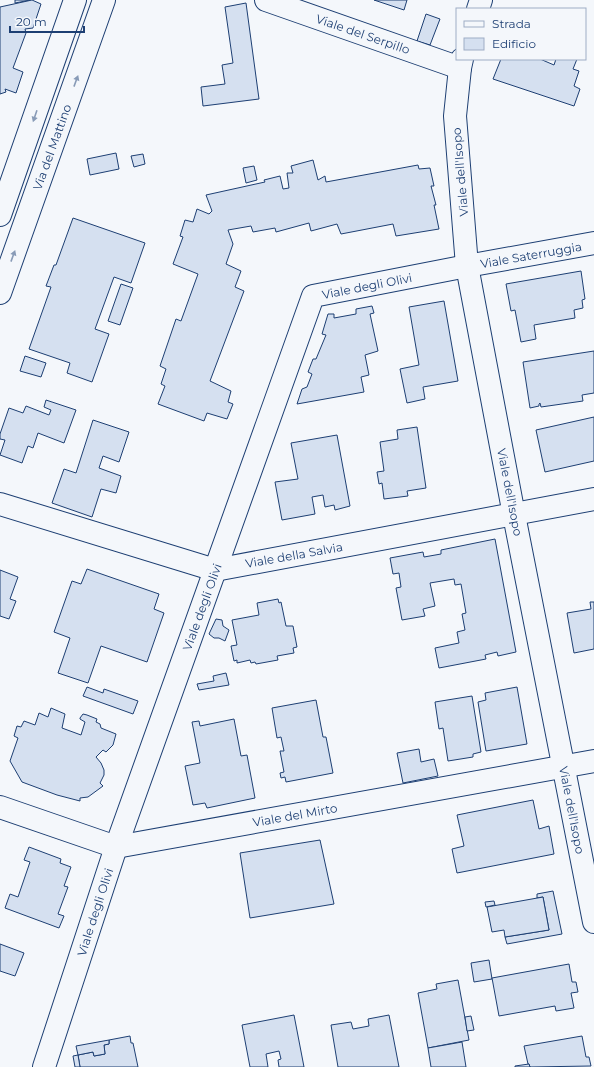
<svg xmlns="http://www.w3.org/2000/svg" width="594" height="1067" font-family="Montserrat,sans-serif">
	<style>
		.building { fill: #d5e0f0; stroke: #1d3f73 }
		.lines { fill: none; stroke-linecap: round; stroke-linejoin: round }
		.minor-casing { stroke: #1d3f73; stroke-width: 24 }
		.major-casing { stroke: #1d3f73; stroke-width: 24 }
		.minor { stroke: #f4f7fb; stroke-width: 22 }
		.major { stroke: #f4f7fb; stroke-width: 22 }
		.oneway { fill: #889bb7 }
		.labels { text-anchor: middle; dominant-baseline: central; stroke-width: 3; stroke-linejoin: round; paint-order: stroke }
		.street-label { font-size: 12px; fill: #1d3f73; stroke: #f4f7fb }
	</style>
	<rect width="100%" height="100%" fill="#f4f7fb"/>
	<g class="building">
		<polygon points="15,0 31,0 15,3"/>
		<polygon points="32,0 41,4 33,28 25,29 26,33 13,68 23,72 16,93 5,89 6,92 0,94 0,7"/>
		<polygon points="374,0 407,0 404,10"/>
		<polygon points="246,3 259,99 203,106 201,87 225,84 222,65 233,63 225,7"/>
		<polygon points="426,14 440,19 430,45 417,41"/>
		<polygon points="501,59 540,59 554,65 556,59 577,59 573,69 579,71 574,86 580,89 574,106 493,79"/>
		<polygon points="116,153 119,169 90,175 87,159"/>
		<polygon points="143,154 145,164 134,167 131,156"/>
		<polygon points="313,160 318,180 325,176 326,182 418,165 419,169 430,168 434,186 431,186 436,205 434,205 439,229 396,236 393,224 341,234 337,224 311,231 309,223 276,232 275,228 253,232 251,226 228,230 233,244 226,264 241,271 235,287 244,291 210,381 231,391 228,402 233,404 227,419 207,413 204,421 158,404 165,386 161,384 166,369 160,366 176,319 181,321 198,274 173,264 183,237 180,236 185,220 193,222 197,209 209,214 212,211 206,195 265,182 264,180 280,176 283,189 289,188 287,173 293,173 291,166"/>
		<polygon points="254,166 257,180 246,183 243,168"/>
		<polygon points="73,218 145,243 131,283 114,277 95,329 109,334 92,382 67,373 70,363 29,349 51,287 46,286 54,265 56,265"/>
		<polygon points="581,271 585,299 582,300 583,308 574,310 575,318 534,325 536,339 521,342 515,310 511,311 506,284"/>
		<polygon points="121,284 133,288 120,325 108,321"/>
		<polygon points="444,301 458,381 423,387 425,399 407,403 400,369 419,365 409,307"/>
		<polygon points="372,306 374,313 370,314 378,351 365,355 369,375 361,377 364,392 297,404 302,389 307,387 312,374 308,372 313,359 316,359 326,335 322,334 328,314 334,314 334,318 356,314 356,309"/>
		<polygon points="594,351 594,393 582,395 583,401 541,407 540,403 539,404 539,406 530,408 523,362"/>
		<polygon points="25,356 46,363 41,377 20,371"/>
		<polygon points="46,400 76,410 64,443 38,433 33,448 28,446 22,463 0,455 5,440 0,439 0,434 9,408 23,413 26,406 49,415 51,410 44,407"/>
		<polygon points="594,417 594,461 545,472 536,430"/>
		<polygon points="93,420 129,432 119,462 103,456 99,468 121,476 116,493 101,489 92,517 52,503 64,469 76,473"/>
		<polygon points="417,427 426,488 407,491 408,496 384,499 382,483 379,484 377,472 384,471 380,442 398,439 397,430"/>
		<polygon points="337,435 350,506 335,510 334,505 325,507 323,495 312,497 315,514 282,520 275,482 298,479 291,443"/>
		<polygon points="495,539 516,652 498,656 497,652 485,655 486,659 439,668 435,648 459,643 457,632 465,630 462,614 466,613 461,584 455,585 454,579 430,583 435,606 423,609 425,616 402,620 396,588 401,587 399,573 393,574 390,558 423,552 424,557 441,554 441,550"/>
		<polygon points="87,569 159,594 154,609 164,613 147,662 101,646 88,683 58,673 70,638 54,632 72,581 81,584"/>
		<polygon points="0,570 18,577 10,599 16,601 9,619 0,616"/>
		<polygon points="278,599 279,603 281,602 286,626 293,626 297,647 293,648 294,653 277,656 278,660 256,664 255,662 251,663 250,660 237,663 237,660 234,661 231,646 237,645 232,620 259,615 257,603"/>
		<polygon points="590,602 594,602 594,649 574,653 567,613 591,609"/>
		<polygon points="216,619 222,620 223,626 229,630 225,641 219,638 214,638 209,634"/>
		<polygon points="226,673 229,685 199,690 197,684 214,681 213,676"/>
		<polygon points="87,687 103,693 104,689 138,701 133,714 83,696"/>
		<polygon points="517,687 527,744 486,751 478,702 486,700 485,693"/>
		<polygon points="472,696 481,752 473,754 473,757 448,761 443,728 439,729 435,702"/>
		<polygon points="316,700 323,737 326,737 333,773 286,782 285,777 281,778 280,773 284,772 280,751 284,751 281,737 277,738 272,708"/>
		<polygon points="51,708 65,714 62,728 81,735 85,722 80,719 80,718 83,714 87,715 97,719 96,722 100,724 101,728 116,734 113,745 106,752 103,750 96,757 101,763 104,770 104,775 100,783 103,786 88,797 80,798 80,801 57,795 22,782 10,761 18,738 14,736 17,726 21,727 24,721 35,725 39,713 48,717"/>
		<polygon points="234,719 241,756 247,755 255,798 207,808 205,803 193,805 185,766 200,763 192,722 199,721 200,726"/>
		<polygon points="419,749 421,762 434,759 438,776 403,783 397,753"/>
		<polygon points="533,800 539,829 549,826 554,854 457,873 452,849 464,846 457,815"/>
		<polygon points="320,840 334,904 250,918 240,853"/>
		<polygon points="29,847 61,859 60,863 71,867 64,886 68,887 58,914 64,916 59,928 5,908 10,894 18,897 30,862 24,860"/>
		<polygon points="553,891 562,934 507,944 505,937 549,930 543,897 537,898 537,894"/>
		<polygon points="543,897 549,930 505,937 504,930 492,932 487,907"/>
		<polygon points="494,901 495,905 486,907 485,902"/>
		<polygon points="0,944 24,953 15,976 0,971"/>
		<polygon points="489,960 492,979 474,982 471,963"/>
		<polygon points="569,964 572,982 576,982 578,992 571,993 574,1008 556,1011 555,1006 499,1016 492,978"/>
		<polygon points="458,980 469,1040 428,1048 418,993 437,989 436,984"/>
		<polygon points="294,1015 304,1067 279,1067 278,1060 281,1059 279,1051 266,1054 268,1067 250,1067 242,1025"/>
		<polygon points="389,1015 399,1067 338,1067 331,1025 351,1022 353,1029 369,1026 368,1019"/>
		<polygon points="471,1016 474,1030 467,1031 465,1017"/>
		<polygon points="130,1036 131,1043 133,1043 138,1067 80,1067 78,1055 93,1052 94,1056 105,1054 104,1045 109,1044 109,1040"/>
		<polygon points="582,1036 586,1057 589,1057 591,1066 530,1067 529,1064 528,1064 524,1046"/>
		<polygon points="109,1040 109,1044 104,1045 105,1054 94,1056 93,1052 78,1055 76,1046"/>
		<polygon points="462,1042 466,1067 431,1067 428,1048"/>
		<polygon points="78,1055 80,1067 75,1067 73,1056"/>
		<polygon points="529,1064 530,1067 515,1067 515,1066"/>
	</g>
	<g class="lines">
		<g class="minor-casing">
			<g id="minor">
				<polyline points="266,0 460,68"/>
				<polyline points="478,9 481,0"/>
				<polyline points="462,59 460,68 455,116 467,266 514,515 594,922"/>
				<polyline points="0,504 215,570 594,499"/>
				<polyline points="0,807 116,847 594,761"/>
				<polyline points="44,1067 116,847 313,296 467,266 594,243"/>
			</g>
		</g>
		<g class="major-casing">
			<g id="major">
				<polyline points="0,215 75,0"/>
				<polyline points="0,293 104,0"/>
			</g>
		</g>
		<use href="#minor" class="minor"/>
		<use href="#major" class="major"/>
	</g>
	<defs><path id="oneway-solid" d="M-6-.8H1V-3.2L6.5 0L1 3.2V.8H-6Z"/></defs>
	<g class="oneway">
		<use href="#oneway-solid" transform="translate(76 81) rotate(-70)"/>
		<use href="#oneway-solid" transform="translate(35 116) rotate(109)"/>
		<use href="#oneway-solid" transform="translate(13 256) rotate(-70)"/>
	</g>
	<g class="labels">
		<g class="street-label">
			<text transform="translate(363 34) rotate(19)">Viale del Serpillo</text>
			<text transform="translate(52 147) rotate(-70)">Via del Mattino</text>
			<text transform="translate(460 172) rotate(-95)">Viale dell'Isopo</text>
			<text transform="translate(531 255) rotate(-10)">Viale Saterruggia</text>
			<text transform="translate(367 286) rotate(-11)">Viale degli Olivi</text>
			<text transform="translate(510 492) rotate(79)">Viale dell'Isopo</text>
			<text transform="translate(294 555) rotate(-10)">Viale della Salvia</text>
			<text transform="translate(202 607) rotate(-70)">Viale degli Olivi</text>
			<text transform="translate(572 810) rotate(79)">Viale dell'Isopo</text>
			<text transform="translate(295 815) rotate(-10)">Viale del Mirto</text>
			<text transform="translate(95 912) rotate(-72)">Viale degli Olivi</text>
		</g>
	</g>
	<rect x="456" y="8" width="130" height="52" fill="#f4f7fb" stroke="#9eadc5"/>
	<rect x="464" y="21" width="20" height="6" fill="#f4f7fb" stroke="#9eadc5"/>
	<text x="492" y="28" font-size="12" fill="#1d3f73">Strada</text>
	<rect x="464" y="38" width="20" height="12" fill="#d5e0f0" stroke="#9eadc5"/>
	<text x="492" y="48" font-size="12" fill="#1d3f73">Edificio</text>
	<path d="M10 26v6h74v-6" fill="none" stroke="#1d3f73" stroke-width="2"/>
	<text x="16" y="26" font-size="12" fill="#1d3f73" stroke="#f4f7fb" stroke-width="3" paint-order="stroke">20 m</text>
</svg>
